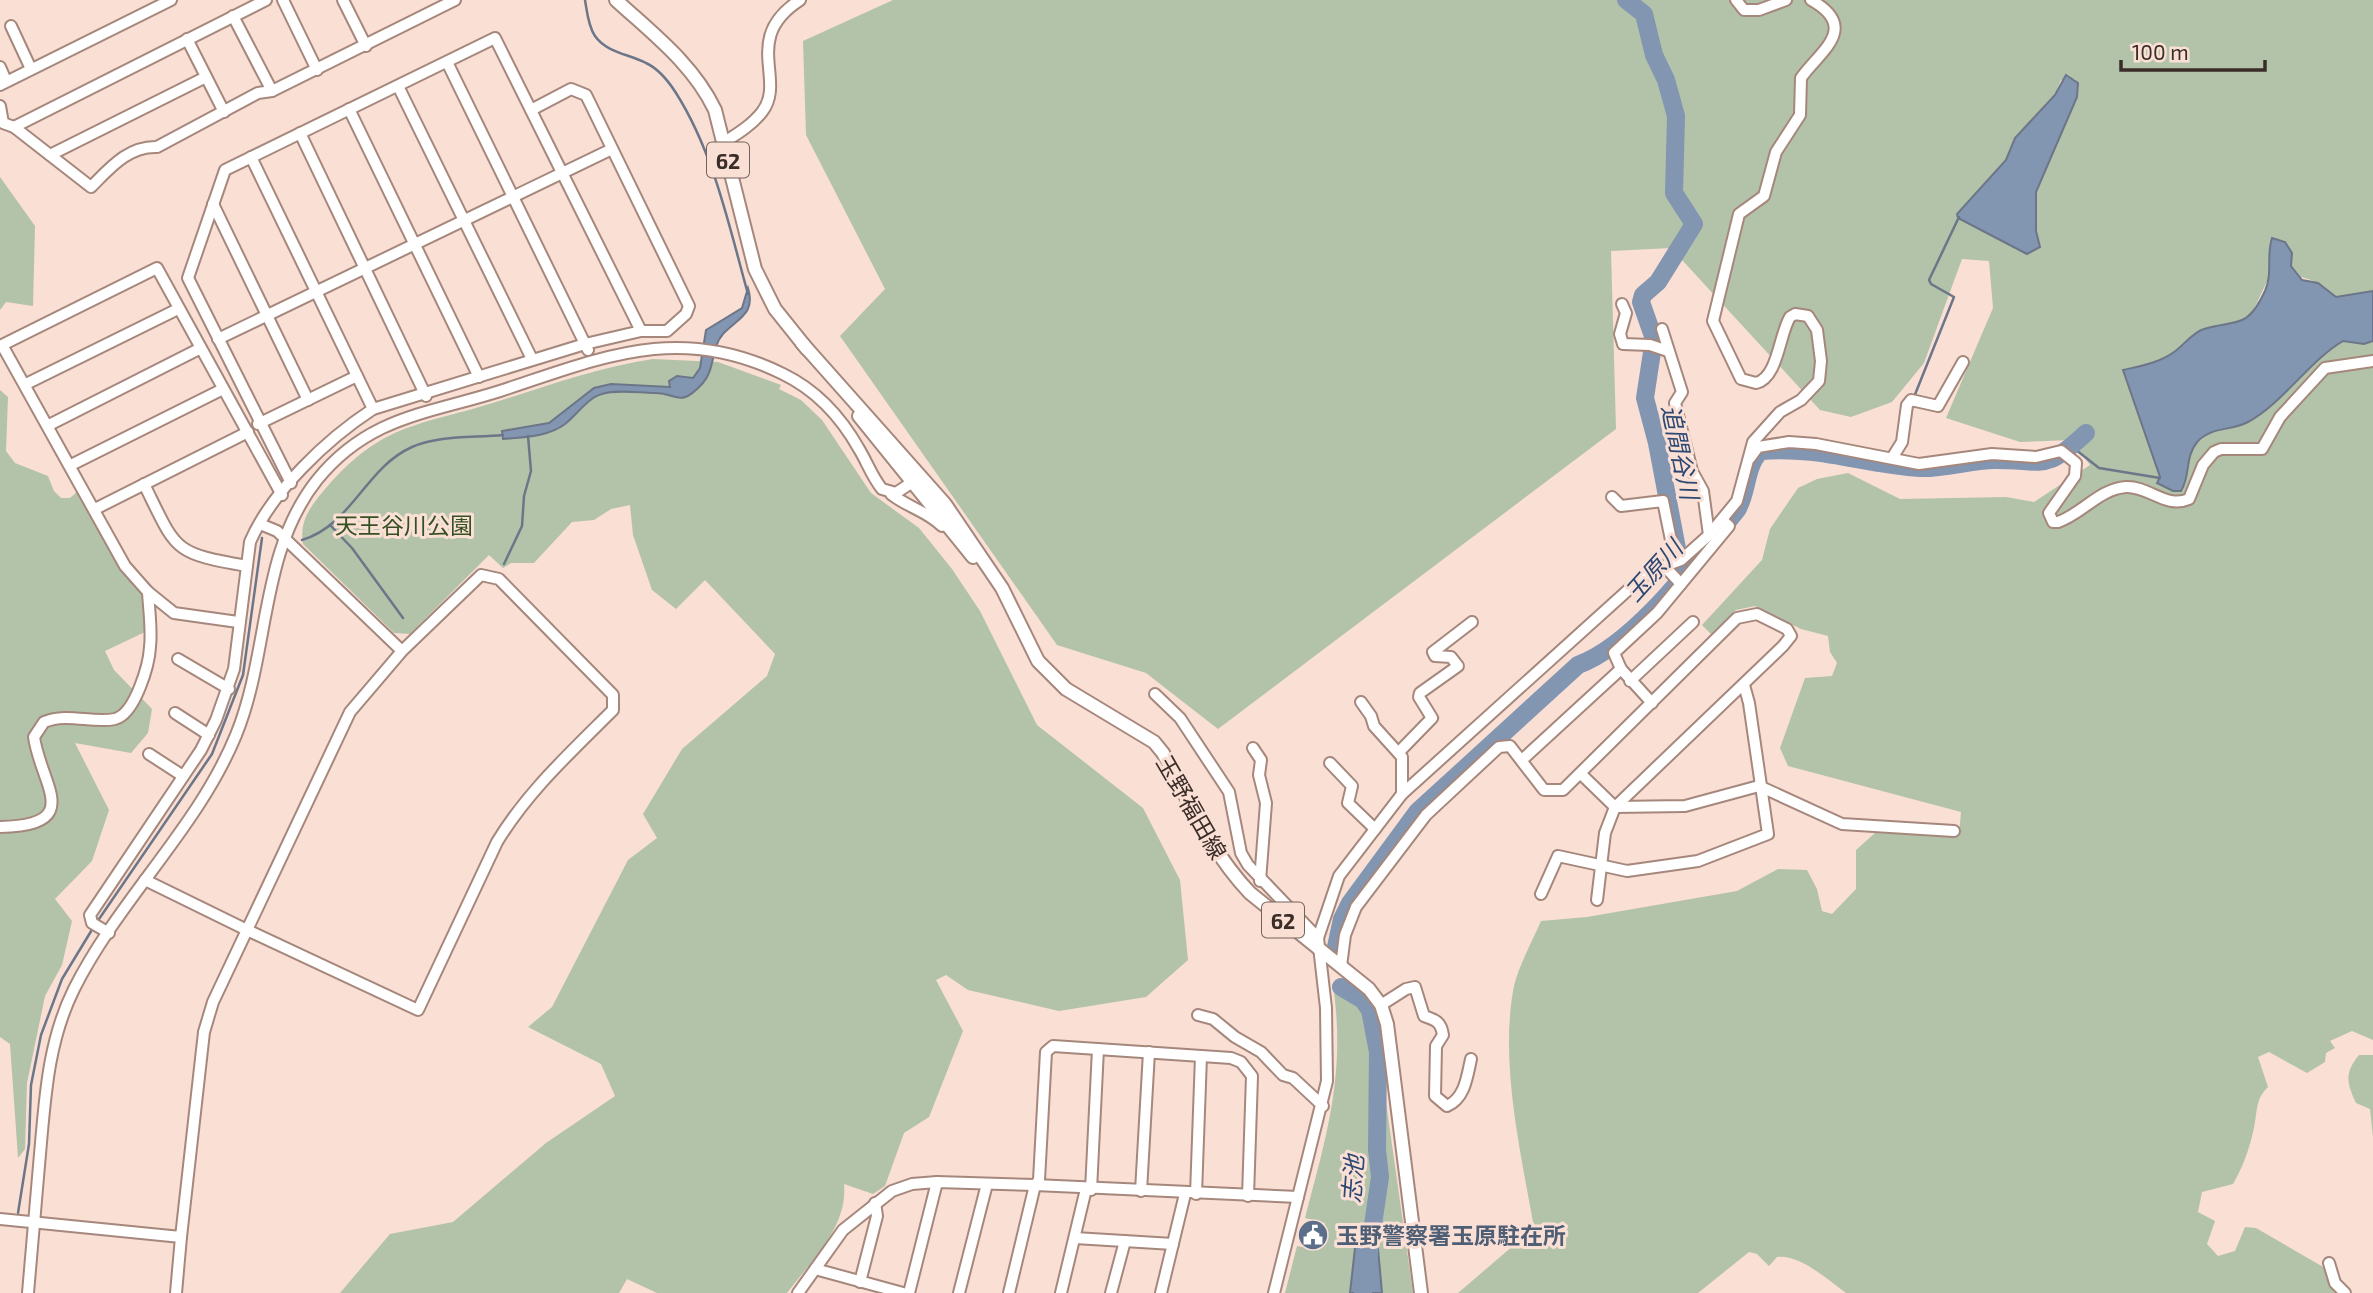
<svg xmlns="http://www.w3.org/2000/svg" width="2373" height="1293" font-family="'Exo 2','Noto Sans JP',sans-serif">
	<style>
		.green { fill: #b2c3a9; fill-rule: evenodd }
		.water { fill: #8295b1; stroke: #6c7688; stroke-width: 2 }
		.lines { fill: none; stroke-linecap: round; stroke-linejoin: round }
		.stream { stroke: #6c7688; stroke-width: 2.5 }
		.river { stroke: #8295b1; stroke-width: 18 }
		.minor-casing { stroke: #a6877c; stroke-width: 14 }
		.major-casing { stroke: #a6877c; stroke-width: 16 }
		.minor { stroke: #fff; stroke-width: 10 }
		.major { stroke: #fff; stroke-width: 12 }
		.labels { text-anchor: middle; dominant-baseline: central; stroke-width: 6; stroke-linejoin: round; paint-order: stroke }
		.shield { fill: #fadfd5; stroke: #74625c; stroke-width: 2 }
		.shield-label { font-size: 21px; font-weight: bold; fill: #3a2d28 }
		.park-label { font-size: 23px; fill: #355023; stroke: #fadfd5 }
		.street-label { font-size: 23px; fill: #3a2d28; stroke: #fadfd5 }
		.service-label { font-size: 23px; font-weight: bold; fill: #4e5e75; stroke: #fadfd5; text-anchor: start }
		.water-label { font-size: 24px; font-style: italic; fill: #2c4771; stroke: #fadfd5 }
	</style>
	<rect width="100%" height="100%" fill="#fadfd5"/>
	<g class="green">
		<path d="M893,0H2373V291L2336,297C2330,294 2324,286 2318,283C2300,274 2289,281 2292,253L2269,247L2271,273L2253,311L2242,322L2203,329L2174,353L2154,362L2123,370L2160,477L2157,483L2185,485L2189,454L2199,441L2343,340L2364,344L2373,341V1040L2352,1031L2330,1041L2335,1048L2326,1053L2325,1062L2307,1073L2269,1052L2258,1057L2268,1087C2254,1100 2258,1114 2253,1132C2249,1150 2242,1169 2233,1184L2202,1192L2198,1212L2215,1221L2207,1244L2218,1256L2235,1251L2245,1227L2256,1228L2325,1268L2335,1293H1846C1828,1280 1800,1254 1777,1257L1769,1266L1757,1254L1749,1252L1698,1293H1458L1534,1228C1521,1153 1499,1062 1514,986C1519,965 1532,942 1541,921L1587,917L1737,891L1778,869L1807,870L1817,889L1822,911L1832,914L1856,889V850L1875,833L1959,835L1961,812L1788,766L1780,748L1805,678L1832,676L1837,663L1830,652L1828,636L1801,629L1755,606L1736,610L1711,634L1702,625L1762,560L1770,529L1798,488L1817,479L1848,473L1900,499L2006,497L2034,502L2090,465L2071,440L2020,442L1946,418L1993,308L1989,261L1962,259L1924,363L1892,402L1851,417L1820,410L1671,248L1611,251L1616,429L1218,729L1146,673L1057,645L840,336L885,289L806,135L803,41ZM2074,79L2078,83L2077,97L2036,192V231L2040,247L1958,218L1957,214L2006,160L2015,138L2055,95L2061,80Z"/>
		<polygon points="0,177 35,226 33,306 6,302 0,310"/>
		<path d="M653,359L718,362L781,385L779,389L801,400L822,420L871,493L919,528L952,569L980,611L1037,725L1143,808L1180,880L1188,960L1146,997L1059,1011L968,990L946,975L936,980L963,1031L929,1117L904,1133L885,1186L873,1194L844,1184C848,1227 812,1260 787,1293H657L627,1279L619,1293H340L390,1234L453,1222L546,1143L615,1096L601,1064L528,1027L552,1007L628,860L657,838L643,814L682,749L767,676L775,654L705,580L676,609L652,590L633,535L630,505L611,509L594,520L572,522L534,563H511L503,568L489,555L410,634L394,633L303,544C299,521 311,505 326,488C384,421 421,426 499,401C550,385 599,367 653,359Z"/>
		<polygon points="0,390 8,397 6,451 15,463 48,476 54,491 61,498 70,498 78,491 143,595 145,632 105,651 114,670 152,709 148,733 131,753 75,743 109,810 92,861 55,899 72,921 62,965 45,996 27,1083 25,1149 18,1158 10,1044 0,1037"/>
		<path d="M1340,981C1381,981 1383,1038 1381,1067L1413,1293H1285L1297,1246L1319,1250L1325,1223L1305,1218C1327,1134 1346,1073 1333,985Z"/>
		<path d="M2359,1055H2373V1137L2370,1109L2356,1103C2347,1083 2344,1073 2359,1055Z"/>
	</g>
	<g class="water">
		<polygon points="2066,75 2078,83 2077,97 2036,192 2036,231 2040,247 2027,254 1958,218 1957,214 2006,160 2015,138 2055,95"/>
		<path d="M2272,238L2285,242L2292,253L2291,266L2302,280L2318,283L2336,297L2373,291V341L2364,344L2343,341C2309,361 2283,403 2248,422C2232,431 2213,426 2198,441C2184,457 2191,476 2181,491H2173L2157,483L2160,477L2123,370C2140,366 2159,363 2174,352C2184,345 2193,332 2204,329C2237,319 2247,330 2265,291C2273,273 2266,256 2272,238Z"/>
		<path d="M748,288C756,314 738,318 723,334C711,347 715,370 703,383C679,409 678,393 655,393C639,393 617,389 602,394C587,398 577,415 565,424C548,437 523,437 503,439L502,431L549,423L594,388L611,384L670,387L669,381L677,376L693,378L700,368L706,330L742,308Z"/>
		<polygon points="1377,1237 1382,1293 1350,1293 1356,1239"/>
	</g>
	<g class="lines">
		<g class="stream">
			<path d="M585,0C587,11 588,26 595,36C607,53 629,54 646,63C659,69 669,82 676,93C714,153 729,226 748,294"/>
			<polyline points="1914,397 1954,297 1931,284 1929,280 1959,217"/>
			<polyline points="1910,418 1913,404"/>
			<polyline points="2071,446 2099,468 2160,478"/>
			<polyline points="330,525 352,548 403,618"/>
			<path d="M302,540C352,525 365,468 412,447C438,435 474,438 503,435"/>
			<polyline points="504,564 522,526 524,496 531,471 528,436"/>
			<polyline points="97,922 212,754 243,675 262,538"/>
			<polyline points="18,1213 29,1144 31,1085 41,1035 62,979 93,928"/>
		</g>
		<g class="river">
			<polyline points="1626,0 1644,14 1654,55 1666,80 1676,116 1674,193 1694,224 1658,282 1643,295 1641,302 1654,339 1645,398 1657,443 1682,575"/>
			<path d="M1336,947L1342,919L1350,903L1417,812L1578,665C1637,643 1697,559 1737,510C1748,493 1745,465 1761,451C1820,446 1865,465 1920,468C1945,469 1970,460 1995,460C2047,460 2044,472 2086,433"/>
			<polyline points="1341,987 1363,1000 1370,1010 1378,1052 1377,1150 1380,1177 1363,1293"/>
		</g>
		<g class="minor-casing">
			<g id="minor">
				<path d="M266,0L14,127L91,187C110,168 128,146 157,147L258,93L272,91L455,0"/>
				<polyline points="283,0 317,70"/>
				<polyline points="343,0 366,46"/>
				<polyline points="1736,0 1744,10 1759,10 1786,0"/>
				<polyline points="233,16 272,91"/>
				<polyline points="11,26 31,69"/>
				<polyline points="187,39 224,112"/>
				<polyline points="447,62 588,350"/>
				<polyline points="0,67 6,81"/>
				<polyline points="0,85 171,0"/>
				<polyline points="398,86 532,359"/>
				<polyline points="0,106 3,123 14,127"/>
				<polyline points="349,109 479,377"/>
				<polyline points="300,133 426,396"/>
				<path d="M723,143C737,134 752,125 762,112C787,80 741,38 800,0"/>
				<polyline points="50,155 206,77"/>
				<polyline points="251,157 373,409"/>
				<polyline points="213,204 308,400"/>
				<polyline points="1622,304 1626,313 1620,334 1623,344 1650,345 1668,351"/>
				<polyline points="1662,329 1682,392 1675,403 1692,471 1703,491 1709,535"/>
				<polyline points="218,339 612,149"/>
				<polyline points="26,384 178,309"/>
				<polyline points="258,424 357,376"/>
				<polyline points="49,425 199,349"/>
				<path d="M1750,458L1758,447L1789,442L1816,444L1919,464L1992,454L2036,457L2061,451L2076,463L2075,476L2049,513L2053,522H2058C2082,514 2099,489 2126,487C2149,486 2166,509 2189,499L2203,465L2214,452L2221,449H2262L2280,417L2325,368L2373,361"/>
				<polyline points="1892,458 1902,442 1907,405 1911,400 1938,406 1963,362"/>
				<polyline points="71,465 223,389"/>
				<polyline points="291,483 188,278 225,170 495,38 641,331"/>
				<path d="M144,484C177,551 172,553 247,566"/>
				<path d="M891,494C907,507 927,511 942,526"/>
				<polyline points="1612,497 1621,506 1663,501 1672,545 1668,570 1681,584"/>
				<polyline points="95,509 248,432"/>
				<path d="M260,524L277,531L402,651L350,712L247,930L418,1010L497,842C528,791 571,752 613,710V695L499,579L481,575L402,651"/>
				<polyline points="238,622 174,613 148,592 125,566 2,345 157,268 282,495"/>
				<polyline points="178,659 229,689"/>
				<polyline points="1630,681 1693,622"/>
				<polyline points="1155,694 1180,718 1229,792 1241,853 1248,865 1318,938"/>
				<polyline points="1361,702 1371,716 1374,726 1402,757 1402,794"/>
				<polyline points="1652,703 1621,669 1614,653 1657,613 1729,526 1722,520"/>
				<polyline points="175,713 209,735"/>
				<polyline points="1253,748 1261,760 1259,775 1266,803 1260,881"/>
				<polyline points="1399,752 1432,718 1419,697 1420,693 1458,666 1451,657 1435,656 1433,652 1472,622"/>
				<polyline points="149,754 183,776"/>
				<polyline points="1523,759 1621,669"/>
				<polyline points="1330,763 1352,786 1348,803 1375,829"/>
				<polyline points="1581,774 1615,807 1685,806 1759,786 1842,824 1954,831"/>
				<path d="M0,827C85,825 41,786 34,737L44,722C68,712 92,724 115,719C135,714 149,665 150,647C152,630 149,610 148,592"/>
				<polyline points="1541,894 1558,856 1627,871 1698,861 1768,834 1749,703 1744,685"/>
				<path d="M109,933L92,923L90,915L201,750L216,720L234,669L250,542C272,491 327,439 373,409L585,344L641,331H667L686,314L689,306L586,95L571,89L531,110"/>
				<polyline points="1341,966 1345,935 1356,907 1426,815 1499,747 1510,746 1544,790 1563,790 1737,618 1757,614 1787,629 1791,636 1783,646 1615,807 1605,833 1597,900"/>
				<path d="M1381,1005L1406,989L1415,987L1424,1016C1436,1020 1441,1022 1443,1035L1436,1046L1435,1096L1447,1106C1465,1098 1467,1077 1471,1059"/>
				<polyline points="1198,1015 1213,1019 1235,1037 1261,1052 1283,1075 1293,1078 1323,1106"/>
				<polyline points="1091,1190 1098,1049"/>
				<polyline points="1141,1191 1149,1052"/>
				<polyline points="1196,1194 1201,1056"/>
				<polyline points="0,1219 181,1237 204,1032 213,1002 247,930 145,880"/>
				<polyline points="1075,1238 1173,1244"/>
				<polyline points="2329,1263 2335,1283 2345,1293"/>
				<polyline points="815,1269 903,1293"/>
				<polyline points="860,1282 877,1216 875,1203"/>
				<path d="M28,1293C32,1247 36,1201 40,1154C45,1098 48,1041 74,989C119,899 198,828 236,735C270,652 259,553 317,480C369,416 428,414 500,391C601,358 679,322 783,374C816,390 841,417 859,449C867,462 872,477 882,489L896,493L917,479"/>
				<polyline points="176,1293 181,1237"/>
				<polyline points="798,1293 843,1230 892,1191 912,1184 937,1182 1035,1185 1298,1197"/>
				<polyline points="909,1293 937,1182"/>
				<polyline points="959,1293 987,1184"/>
				<polyline points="1009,1293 1035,1185 1039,1180 1046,1052 1053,1046 1231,1058 1241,1062 1252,1076 1248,1196"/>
				<polyline points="1061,1293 1086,1189"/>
				<polyline points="1111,1293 1125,1241"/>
				<polyline points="1161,1293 1185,1194"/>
				<path d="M1274,1293L1327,1081L1326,1008L1318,938L1339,876L1402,794L1648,572L1681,560L1709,535L1737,501L1753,442L1780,412L1801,400L1819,381L1821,361L1817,330L1808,316L1795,314L1790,317C1779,335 1778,378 1756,383L1741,379L1713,321L1739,214L1764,196L1776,152L1800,115L1801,78C1819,52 1861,28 1811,0"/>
			</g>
		</g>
		<g class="major-casing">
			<g id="major">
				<path d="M616,0C653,34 693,64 715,110L755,269L775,309L807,349"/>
				<path d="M802,343L945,504L1002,588L1038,661L1066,689L1154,742L1163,753C1190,803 1211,852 1250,893L1369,989L1381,1005L1387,1024L1421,1293"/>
				<polyline points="859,416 973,557"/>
			</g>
		</g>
		<use href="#minor" class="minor"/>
		<use href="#major" class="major"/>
	</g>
	<defs>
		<g id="civic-disc" transform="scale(1.575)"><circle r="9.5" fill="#5c6f8a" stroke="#fadfd5"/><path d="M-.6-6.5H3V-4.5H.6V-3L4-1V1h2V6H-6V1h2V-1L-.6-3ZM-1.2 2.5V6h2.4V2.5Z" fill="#fff"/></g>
	</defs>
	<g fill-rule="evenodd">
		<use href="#civic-disc" x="1313" y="1235"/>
	</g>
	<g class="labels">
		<g class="shield">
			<rect x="707" y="142.5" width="42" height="35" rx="5"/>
			<rect x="1262" y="902.5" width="42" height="35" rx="5"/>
		</g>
		<g class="shield-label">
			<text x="728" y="160">62</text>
			<text x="1283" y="920">62</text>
		</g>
		<g class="park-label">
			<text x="404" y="525">天王谷川公園</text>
		</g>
		<g class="street-label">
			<text transform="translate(1192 807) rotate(60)">玉野福田線</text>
		</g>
		<g class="service-label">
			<text x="1336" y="1235">玉野警察署玉原駐在所</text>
		</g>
		<g class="water-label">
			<text transform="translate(1681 452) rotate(78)">追間谷川</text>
			<text transform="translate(1653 570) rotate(-48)">玉原川</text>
			<text transform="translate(1352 1179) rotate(-86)">志池</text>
		</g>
	</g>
	<path d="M2121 60v10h144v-10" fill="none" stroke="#3a2d28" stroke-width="3.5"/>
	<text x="2132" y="60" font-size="21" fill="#3a2d28" stroke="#fadfd5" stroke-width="5" paint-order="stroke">100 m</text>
</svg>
